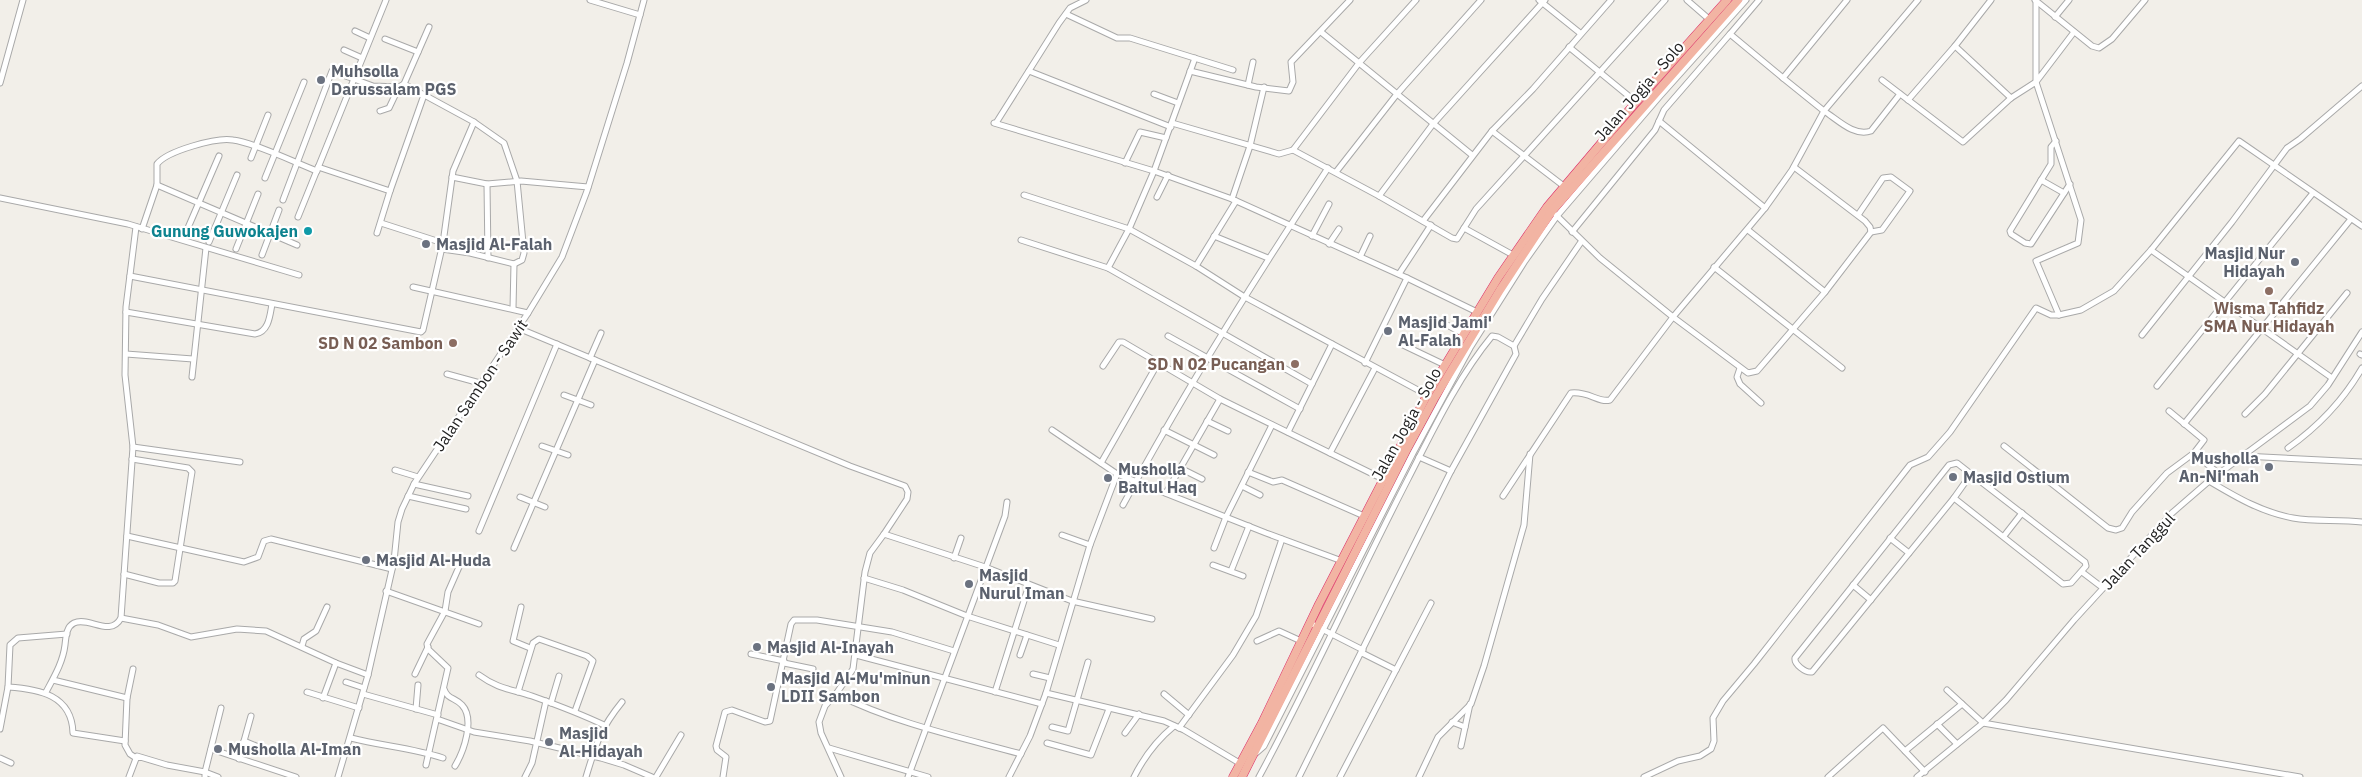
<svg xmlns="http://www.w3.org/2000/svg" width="2362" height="777" font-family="'IBM Plex Sans',sans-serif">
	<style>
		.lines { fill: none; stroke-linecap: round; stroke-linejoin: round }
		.minor-casing { stroke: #a9a9a9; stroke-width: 7 }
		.trunk-casing { stroke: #dc2a67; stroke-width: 9 }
		.minor { stroke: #fff; stroke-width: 5 }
		.trunk { stroke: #f2b4a3; stroke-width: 8 }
		.worship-dot { fill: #6b7280; stroke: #fff; stroke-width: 2 }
		.culture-dot { fill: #0f9aa8; stroke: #fff; stroke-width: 2 }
		.education-dot { fill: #8d6e63; stroke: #fff; stroke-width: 2 }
		.labels { text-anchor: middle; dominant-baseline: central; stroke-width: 4.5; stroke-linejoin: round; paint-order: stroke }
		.worship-label { font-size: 16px; font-weight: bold; fill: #5b616d; stroke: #fff; text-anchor: start }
		.street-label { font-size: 16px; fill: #222; stroke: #fff }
		.culture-label { font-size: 16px; font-weight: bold; fill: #0d838f; stroke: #fff; text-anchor: end }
		.education-label { font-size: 16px; font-weight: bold; fill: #785e54; stroke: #fff; text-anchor: end }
	</style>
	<rect width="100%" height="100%" fill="#f2efe9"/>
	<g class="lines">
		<g class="minor-casing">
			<g id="minor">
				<polyline points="590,0 640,15"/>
				<polyline points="1539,0 1580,33"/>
				<polyline points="1687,0 1710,20"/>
				<polyline points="1759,0 1730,34 1783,78"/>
				<polyline points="2035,0 2092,46 2099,48 2112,39 2145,0"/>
				<polyline points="2036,1 2036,82 2074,32"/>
				<polyline points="1066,14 1117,38 1130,38 1233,70"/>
				<polyline points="2055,17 2069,0"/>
				<polyline points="355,31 370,38"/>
				<polyline points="1321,32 1472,155"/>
				<polyline points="385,39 418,52"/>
				<polyline points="1955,46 2011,98"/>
				<polyline points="1569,47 1636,102"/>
				<polyline points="344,50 362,58"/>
				<polyline points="1029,71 1171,127"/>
				<polyline points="1190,71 1256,87 1289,91 1293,82 1291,62 1350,0"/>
				<polyline points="1882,80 1963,142 2011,98 2036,82 2081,220 2078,243 2036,261 2059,315"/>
				<polyline points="0,83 23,0"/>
				<polyline points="404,84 474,122 504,143 517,181 524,253 522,260 514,264"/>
				<polyline points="1248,85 1253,62"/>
				<polyline points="1154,94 1178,103"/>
				<path d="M1900,94L1871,131C1854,137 1838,120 1824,111L1918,0"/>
				<polyline points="1908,100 1955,46 1991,0"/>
				<polyline points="380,111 389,108 399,87 404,84 429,27"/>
				<polyline points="994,123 1154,171 1232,199 1407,278 1477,312"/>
				<polyline points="996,123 1059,23 1070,8 1086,0"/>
				<polyline points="1172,123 1279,154 1293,150 1359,63 1416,0"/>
				<polyline points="1492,131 1565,187"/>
				<polyline points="2056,141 2051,147 2051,164 2010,231 2011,234 2025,243 2031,244 2070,184"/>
				<polyline points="1293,150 1379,196 1452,238 1457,239 1476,209 1665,0"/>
				<polyline points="251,158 268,115"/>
				<polyline points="1125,163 1140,132 1166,138"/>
				<polyline points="318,167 390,191"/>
				<polyline points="1336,172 1397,94 1481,0"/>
				<polyline points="452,177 487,184 521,181 588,187"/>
				<polyline points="265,178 304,82"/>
				<polyline points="2041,180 2064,193"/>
				<polyline points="487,184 488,258"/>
				<polyline points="157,185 297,245"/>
				<polyline points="1024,195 1129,229 1196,266 1243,296 1429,396"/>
				<polyline points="1379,196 1433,124 1545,0"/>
				<polyline points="1157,197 1168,175"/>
				<polyline points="0,198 128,224 299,275"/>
				<polyline points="1232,199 1250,146 1264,87"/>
				<polyline points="283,200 332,71 373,86 399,87"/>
				<polyline points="1765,208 1792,170 1824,111 1783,78 1847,0"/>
				<polyline points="1556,215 1600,258 1673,317 1765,208 1659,121"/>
				<polyline points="1858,215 1883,178 1891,177 1910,191 1882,230 1871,232"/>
				<polyline points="298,217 386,0"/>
				<polyline points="1423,221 1492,131 1533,89 1611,0"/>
				<polyline points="381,223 443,243"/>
				<polyline points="1464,228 1513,255"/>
				<path d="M142,229L157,185V164C167,151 217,137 233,140C255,143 294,162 317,171"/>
				<polyline points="1748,230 1825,292"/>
				<polyline points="1572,232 1655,130 1664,110 1730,34"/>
				<polyline points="377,233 390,191 424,95"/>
				<polyline points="1214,236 1268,258"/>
				<polyline points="1312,236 1329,204"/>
				<polyline points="184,237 219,156"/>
				<polyline points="1021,240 1108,268 1312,384"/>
				<polyline points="209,242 237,175"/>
				<polyline points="1329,244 1339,229"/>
				<polyline points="236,249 258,194"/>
				<polyline points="442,249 470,253 514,264 513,308"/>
				<polyline points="2151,250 2332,378"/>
				<polyline points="262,255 279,210"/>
				<polyline points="1360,257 1370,236"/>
				<polyline points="1196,266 1236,201"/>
				<polyline points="1714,267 1842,368"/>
				<polyline points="1108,268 1129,229 1154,171 1195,58"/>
				<polyline points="1399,274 1431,225"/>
				<polyline points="130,276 421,332 423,330 443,243 453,171 474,122"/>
				<polyline points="413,287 528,313"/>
				<path d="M126,312L255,334C269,332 270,315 272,304"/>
				<polyline points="1445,324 1464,334"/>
				<polyline points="518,328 850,466 905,486 908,492 907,499 884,534"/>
				<polyline points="2142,335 2232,222 2287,148 2300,139 2362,86"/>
				<polyline points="1168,336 1300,409"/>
				<polyline points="1401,344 1445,365"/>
				<polyline points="126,354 193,359"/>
				<polyline points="2360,354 2362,355"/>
				<polyline points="590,358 601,333"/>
				<polyline points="1365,363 1407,278"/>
				<polyline points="1103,366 1119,342 1123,342 1220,399 1385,480"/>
				<polyline points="1740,368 1737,377 1740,384 1761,403"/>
				<polyline points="447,374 480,383"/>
				<polyline points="192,377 206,248"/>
				<polyline points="2157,386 2313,193"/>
				<polyline points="564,395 591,405"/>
				<polyline points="2245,414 2265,394 2347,293"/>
				<polyline points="1207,421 1228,431"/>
				<polyline points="2184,424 2351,219"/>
				<polyline points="1052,430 1117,474 1266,533 1342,561"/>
				<polyline points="1164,430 1214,455"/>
				<polyline points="1288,432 1332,344"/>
				<polyline points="542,446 568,455"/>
				<polyline points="2004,446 2108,528 2116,530 2122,528 2132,512 2167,473 2194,453 2204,440 2169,411"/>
				<polyline points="133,447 240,462"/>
				<path d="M2288,448C2319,426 2343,401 2362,368"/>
				<polyline points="1330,453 1375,368"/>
				<polyline points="2194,453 2219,474"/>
				<polyline points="2243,456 2362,462"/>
				<polyline points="1419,457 1451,471"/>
				<polyline points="1101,463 1158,363"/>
				<polyline points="1180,468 1202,479"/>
				<polyline points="395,470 418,477"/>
				<polyline points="1248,472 1273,482 1282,480 1364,516"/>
				<polygon points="1971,474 2085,562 2086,566 2071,583 2063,584 1954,498"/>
				<path d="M2209,481C2236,497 2261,512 2293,518C2315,522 2339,519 2362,522"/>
				<polyline points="414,484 468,496"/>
				<polyline points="1242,486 1260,495"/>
				<polyline points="1166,493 1220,399"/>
				<polyline points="408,496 466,509"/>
				<path d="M1503,496L1571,393C1589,391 1598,403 1610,400L1673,317L1748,373L1757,371L1825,292L1871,232L1870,227L1865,221L1794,167"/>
				<polyline points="520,497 545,507"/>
				<path d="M1954,498L1812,672C1805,673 1794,664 1795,658L1949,465L1957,463L1971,474"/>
				<path d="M1123,505C1186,389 1255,278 1328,168"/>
				<polyline points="479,531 557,344"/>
				<polyline points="1062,535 1090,545"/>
				<polyline points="127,536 244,562 258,557 264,541 271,539 392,569"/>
				<polyline points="2004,536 2022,513"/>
				<polyline points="1890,538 1909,553"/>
				<polyline points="514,548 595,360"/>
				<polyline points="1214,548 1226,517 1272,425"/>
				<polyline points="954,558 961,538"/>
				<polyline points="1213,565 1243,576"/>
				<polyline points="1231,571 1249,526"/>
				<polyline points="2082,572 2103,588"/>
				<polyline points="124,574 159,583 173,583 175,581 191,478 192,472 188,468 132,459"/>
				<polyline points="864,578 903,590 967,616 1059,645"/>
				<polyline points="1853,585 1871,600"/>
				<polyline points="386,591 479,624"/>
				<polyline points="521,607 513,641 530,648"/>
				<polyline points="121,618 158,625 191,637 237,629 266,631 336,663 368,675"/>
				<polyline points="1310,623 1363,650"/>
				<polyline points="1257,641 1279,631 1301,641"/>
				<polyline points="302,646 304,639 316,631 327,607"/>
				<polyline points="1362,653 1396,670"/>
				<polyline points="751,654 784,661"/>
				<polyline points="856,655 1042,704"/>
				<polyline points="1020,655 1027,635"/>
				<polyline points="784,663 813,669"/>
				<polyline points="133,669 127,698 125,745 130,754 136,758"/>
				<polyline points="415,674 428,647"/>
				<polyline points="1033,674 1050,678"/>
				<path d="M479,675C498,689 511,689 532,696C557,705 581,714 604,725"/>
				<polyline points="53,680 127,698"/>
				<polyline points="346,682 364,688"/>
				<path d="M8,687C39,689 72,695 73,733L125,741"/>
				<path d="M444,689C447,699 456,698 462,705C475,719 464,751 455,766"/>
				<polyline points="1947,690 1983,723 2300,777"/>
				<path d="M46,692C54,677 63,662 65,645C66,637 66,627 74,623C89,616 110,638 121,618L133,447L125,375L126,307L136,227"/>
				<polyline points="307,692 359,708"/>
				<polyline points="518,692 533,643 539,639 587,656 593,661 575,711"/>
				<polyline points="995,692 1029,585"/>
				<polyline points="1046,693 1164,721 1184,730 1241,764"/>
				<polyline points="363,694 438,715"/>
				<path d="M836,694C894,723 959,737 1021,754"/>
				<polyline points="1164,694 1189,715"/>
				<polyline points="323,698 336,663"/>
				<polyline points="551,703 559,676"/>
				<polyline points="416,709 418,685"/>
				<polyline points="437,719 474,732 530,741 601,758 624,765 652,777"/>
				<polyline points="1452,722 1465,727"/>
				<polyline points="1937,724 1957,744"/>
				<polyline points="1052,727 1068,731 1088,662"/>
				<polyline points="1179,728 1233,655 1256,616 1282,539"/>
				<polyline points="0,729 8,687 10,645 18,638 67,634"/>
				<polyline points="1125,733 1139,714"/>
				<path d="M351,738C382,746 412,748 443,758"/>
				<polyline points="244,741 266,750"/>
				<polyline points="1047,743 1091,755 1109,709"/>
				<polyline points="1461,746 1470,704"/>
				<polyline points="829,748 928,777"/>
				<polyline points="211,749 296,777"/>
				<polyline points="1905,751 1962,704"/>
				<polyline points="1256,753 1264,746 1413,453 1470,348 1525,261 1557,216 1660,96 1746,0"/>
				<polyline points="0,758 11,763"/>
				<polyline points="239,759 251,716"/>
				<polyline points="426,765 448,668 428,649 427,644 445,611 448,592 459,567"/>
				<polyline points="129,777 137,756 167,765 205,772 205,777"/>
				<polyline points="218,777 205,772 221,708"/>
				<polyline points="338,777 368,675 394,561 398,522 402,509 414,484 528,313 562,257 587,191 627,63 644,0"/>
				<polyline points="525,777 532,763 546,701"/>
				<path d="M586,777C596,744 600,729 622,702"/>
				<polyline points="656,777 681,735"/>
				<polyline points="723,777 726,757 717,750 716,746 725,712 732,710 765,722 770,721 791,624 794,620 817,620 892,632 954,651"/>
				<polyline points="841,777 821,733 819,722 825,706 836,694 853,669 865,572 870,553 884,534 985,567 1072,601 1152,619"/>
				<polyline points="908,777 1005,516 1007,502"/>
				<polyline points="1009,777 1030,736 1046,693 1090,545 1117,474"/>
				<path d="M1134,777C1144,757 1157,740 1174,726"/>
				<path d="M1259,777C1312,679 1357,578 1408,479C1432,432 1458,377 1492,336L1498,337L1514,346"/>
				<polyline points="1299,777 1451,471 1516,354 1514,346 1542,299 1581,242"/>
				<polyline points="1340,777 1431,603"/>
				<polyline points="1419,777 1438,737 1471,704 1484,666 1524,525 1530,454"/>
				<polyline points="1644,777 1678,761 1700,756 1711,749 1714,741 1713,718 1723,701 1754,664 1910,465 1928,457 1950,432 2036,308 2051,315 2059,315 2081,310 2114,291 2151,250 2239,141 2362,226"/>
				<polyline points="1828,777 1883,728 1925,772"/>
				<polyline points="1917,777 1983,723 2006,700 2074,620 2172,513 2209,481 2310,406 2328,385 2362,332"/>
			</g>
		</g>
		<g class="trunk-casing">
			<g id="trunk">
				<polyline points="1233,777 1262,723 1319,604 1427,395 1498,278 1547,207 1636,102 1727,0"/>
				<polyline points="1242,777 1407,449 1434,399 1500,290 1552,211 1738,0"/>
			</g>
		</g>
		<use href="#minor" class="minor"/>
		<use href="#trunk" class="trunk"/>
	</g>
	<g class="worship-dot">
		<circle cx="321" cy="80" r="5"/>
		<circle cx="426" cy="244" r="5"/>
		<circle cx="2295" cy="262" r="5"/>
		<circle cx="1388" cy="331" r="5"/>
		<circle cx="2269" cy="467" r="5"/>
		<circle cx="1953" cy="477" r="5"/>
		<circle cx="1108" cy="478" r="5"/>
		<circle cx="366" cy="560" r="5"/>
		<circle cx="969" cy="584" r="5"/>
		<circle cx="757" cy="647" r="5"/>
		<circle cx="771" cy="687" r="5"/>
		<circle cx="549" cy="742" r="5"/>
		<circle cx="218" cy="749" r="5"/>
	</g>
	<circle class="culture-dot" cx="308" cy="231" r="5"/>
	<g class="education-dot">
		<circle cx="2269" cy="291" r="5"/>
		<circle cx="453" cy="343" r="5"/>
		<circle cx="1295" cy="364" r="5"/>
	</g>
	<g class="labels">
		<g class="worship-label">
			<text x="331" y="71">Muhsolla<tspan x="331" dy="18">Darussalam PGS</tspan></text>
			<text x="436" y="244">Masjid Al-Falah</text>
			<text x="2285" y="253" text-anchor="end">Masjid Nur<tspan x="2285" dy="18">Hidayah</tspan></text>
			<text x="1398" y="322">Masjid Jami'<tspan x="1398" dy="18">Al-Falah</tspan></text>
			<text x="2259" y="458" text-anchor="end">Musholla<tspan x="2259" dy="18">An-Ni'mah</tspan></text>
			<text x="1118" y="469">Musholla<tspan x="1118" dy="18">Baitul Haq</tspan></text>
			<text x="1963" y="477">Masjid Ostium</text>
			<text x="376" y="560">Masjid Al-Huda</text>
			<text x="979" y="575">Masjid<tspan x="979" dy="18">Nurul Iman</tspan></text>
			<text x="767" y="647">Masjid Al-Inayah</text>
			<text x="781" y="678">Masjid Al-Mu'minun<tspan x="781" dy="18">LDII Sambon</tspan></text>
			<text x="559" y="733">Masjid<tspan x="559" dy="18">Al-Hidayah</tspan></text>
			<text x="228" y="749">Musholla Al-Iman</text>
		</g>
		<g class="street-label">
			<text transform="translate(1639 91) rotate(-49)">Jalan Jogja - Solo</text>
			<text transform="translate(480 385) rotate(-56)">Jalan Sambon - Sawit</text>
			<text transform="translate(1406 424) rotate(-61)">Jalan Jogja - Solo</text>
			<text transform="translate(2138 551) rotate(-47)">Jalan Tanggul</text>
		</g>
		<g class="culture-label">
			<text x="298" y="231">Gunung Guwokajen</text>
		</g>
		<g class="education-label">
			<text x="2269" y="308" text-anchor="middle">Wisma Tahfidz<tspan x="2269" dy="18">SMA Nur Hidayah</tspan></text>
			<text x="443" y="343">SD N 02 Sambon</text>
			<text x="1285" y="364">SD N 02 Pucangan</text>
		</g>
	</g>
</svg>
